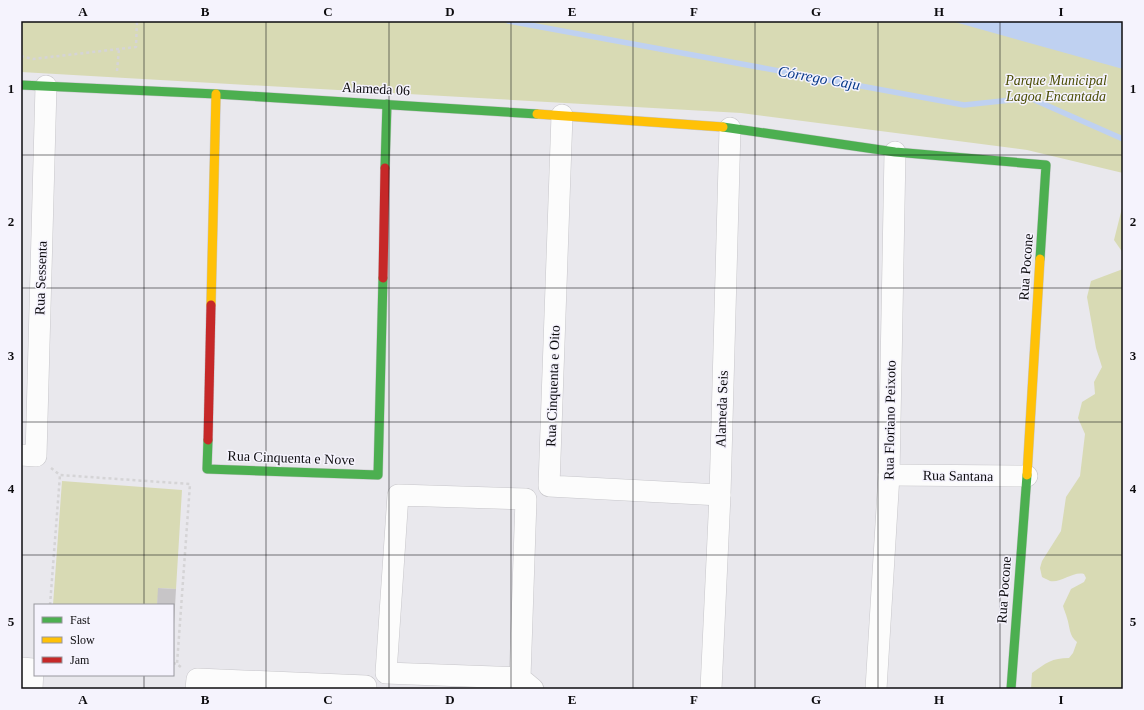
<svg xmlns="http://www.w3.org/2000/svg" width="1144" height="710" font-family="Georgia,serif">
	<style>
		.green { fill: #d8dab4 }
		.water { fill: #bfd1f1 }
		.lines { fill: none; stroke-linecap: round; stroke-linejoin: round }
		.stream { stroke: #bfd1f1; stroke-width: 5.5 }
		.building { fill: #c7c5c7 }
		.street-casing { stroke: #c7c6ca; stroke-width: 22 }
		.fast-casing { stroke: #c7c6ca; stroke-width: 10 }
		.slow-casing { stroke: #c7c6ca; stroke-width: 10 }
		.jam-casing { stroke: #c7c6ca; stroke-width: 10 }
		.path { stroke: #d5d4d6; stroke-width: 2.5; stroke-dasharray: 3 3; stroke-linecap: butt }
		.street { stroke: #fcfcfc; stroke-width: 21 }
		.fast { stroke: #4caf50; stroke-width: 9 }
		.slow { stroke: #ffc107; stroke-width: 9 }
		.jam { stroke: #c62828; stroke-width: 9 }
		.grid { fill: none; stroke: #0d0c0f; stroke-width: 1; stroke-opacity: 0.55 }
		.labels { text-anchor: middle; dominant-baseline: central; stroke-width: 3; stroke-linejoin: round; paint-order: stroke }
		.park-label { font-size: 14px; font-style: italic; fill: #4b4d04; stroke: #f5f3fd }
		.street-label { font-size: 14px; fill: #0d0c0f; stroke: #f5f3fd }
		.water-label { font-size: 15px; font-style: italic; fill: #053788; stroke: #f5f3fd }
		.neatline { fill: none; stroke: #0d0c0f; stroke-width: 1.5 }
		.grid-label { font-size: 13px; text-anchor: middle; font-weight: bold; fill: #0d0c0f }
	</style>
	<rect width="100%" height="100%" fill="#e9e8ed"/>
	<g class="green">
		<polygon points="21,21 1123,21 1123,173 1027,150 741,113 21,72"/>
		<polygon points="1123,204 1123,253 1114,240"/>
		<path d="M1123,269V689H1031L1032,673C1046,663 1052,658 1069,658L1073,653L1077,642C1069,636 1070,627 1067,618C1066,614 1064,610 1063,606L1071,589L1084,582L1086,578L1084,574C1073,571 1062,583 1050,581C1048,580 1044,578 1042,577L1040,568L1042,561L1061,531L1066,497L1080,476L1085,434L1078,418L1082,402L1095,394L1094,382L1102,367L1096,348L1087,297L1091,281Z"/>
		<polygon points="62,481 182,490 176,589 159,588 157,605 53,605"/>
	</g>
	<polygon class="water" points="951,21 1123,21 1123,69"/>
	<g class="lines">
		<polyline class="stream" points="508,21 964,105 1030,98 1123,139"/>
	</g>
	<polygon class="building" points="158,588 176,589 174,624 173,624 173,605 157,605"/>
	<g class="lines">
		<g class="street-casing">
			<g id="street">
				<polyline points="562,115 549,486 720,495"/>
				<polyline points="21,455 36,456 46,86"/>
				<polyline points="889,475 1027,476"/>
				<polyline points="21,668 33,669 32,689"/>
				<polyline points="520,678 526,499 398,495 386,673 520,678 533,689"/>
				<polyline points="196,689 197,679 366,686 365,689"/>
				<polyline points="711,689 720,495 730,128"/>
				<polyline points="876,689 889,475 895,152"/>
			</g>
		</g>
		<g class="fast-casing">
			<g id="fast">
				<polyline points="21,85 216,94 537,114"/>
				<polyline points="723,127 895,152 1046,165 1040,259"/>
				<polyline points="385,168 387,104"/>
				<polyline points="208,440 207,469 378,475 383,278"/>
				<polyline points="1011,689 1027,475"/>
			</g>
		</g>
		<g class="slow-casing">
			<g id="slow">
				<polyline points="537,114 723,127"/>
				<polyline points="211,305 216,94"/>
				<polyline points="1027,475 1040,259"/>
			</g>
		</g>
		<g class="jam-casing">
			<g id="jam">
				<polyline points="383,278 385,168"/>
				<polyline points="208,440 211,305"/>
			</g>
		</g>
		<g class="path">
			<polyline points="21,56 33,59 136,47 137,21"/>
			<polyline points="117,71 119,49"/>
			<polyline points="51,468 60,475 190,484 177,664"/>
			<polyline points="50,605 60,475"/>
			<polyline points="173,663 177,664 182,668"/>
		</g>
		<use href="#street" class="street"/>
		<use href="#fast" class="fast"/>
		<use href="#slow" class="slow"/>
		<use href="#jam" class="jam"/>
	</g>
	<path class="grid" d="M144,21V605M266,21V689M389,21V689M511,21V689M633,21V689M755,21V689M878,21V689M1000,21V689M21,155H1123M21,288H1123M21,422H1123M21,555H1123M144,675V689"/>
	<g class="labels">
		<g class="park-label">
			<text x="1056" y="80">Parque Municipal<tspan x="1056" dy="16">Lagoa Encantada</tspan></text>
		</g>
		<g class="street-label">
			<text transform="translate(376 89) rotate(3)">Alameda 06</text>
			<text transform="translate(1026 267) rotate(-86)">Rua Pocone</text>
			<text transform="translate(41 278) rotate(-88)">Rua Sessenta</text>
			<text transform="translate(553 386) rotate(-88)">Rua Cinquenta e Oito</text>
			<text transform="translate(722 409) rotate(-88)">Alameda Seis</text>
			<text transform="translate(890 420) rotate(-89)">Rua Floriano Peixoto</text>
			<text transform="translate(291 458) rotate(2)">Rua Cinquenta e Nove</text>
			<text transform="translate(958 476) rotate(1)">Rua Santana</text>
			<text transform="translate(1004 590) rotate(-86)">Rua Pocone</text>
		</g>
		<g class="water-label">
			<text transform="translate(819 78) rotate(10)">Córrego Caju</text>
		</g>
	</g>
	<rect width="1144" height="710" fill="none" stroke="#f5f3fd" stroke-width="44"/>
	<rect x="34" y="604" width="140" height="72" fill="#f5f3fd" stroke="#98979e"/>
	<rect x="42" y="617" width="20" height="6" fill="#4caf50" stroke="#98979e"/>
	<text x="70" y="624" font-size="12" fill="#0d0c0f">Fast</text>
	<rect x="42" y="637" width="20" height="6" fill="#ffc107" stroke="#98979e"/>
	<text x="70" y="644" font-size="12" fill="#0d0c0f">Slow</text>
	<rect x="42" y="657" width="20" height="6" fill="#c62828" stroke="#98979e"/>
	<text x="70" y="664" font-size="12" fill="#0d0c0f">Jam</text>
	<rect x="22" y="22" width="1100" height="666" class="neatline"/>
	<g class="grid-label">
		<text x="83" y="16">A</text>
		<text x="205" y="16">B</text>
		<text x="328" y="16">C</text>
		<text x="450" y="16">D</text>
		<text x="572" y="16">E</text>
		<text x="694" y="16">F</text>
		<text x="816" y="16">G</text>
		<text x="939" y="16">H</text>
		<text x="1061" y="16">I</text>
		<text x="11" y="93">1</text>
		<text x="1133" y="93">1</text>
		<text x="11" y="226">2</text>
		<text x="1133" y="226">2</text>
		<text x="11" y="360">3</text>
		<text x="1133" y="360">3</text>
		<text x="11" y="493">4</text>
		<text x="1133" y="493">4</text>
		<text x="11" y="626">5</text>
		<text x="1133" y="626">5</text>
		<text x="83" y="704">A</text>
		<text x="205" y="704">B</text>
		<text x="328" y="704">C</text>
		<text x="450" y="704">D</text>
		<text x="572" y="704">E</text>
		<text x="694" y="704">F</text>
		<text x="816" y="704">G</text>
		<text x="939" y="704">H</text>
		<text x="1061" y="704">I</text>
	</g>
</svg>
